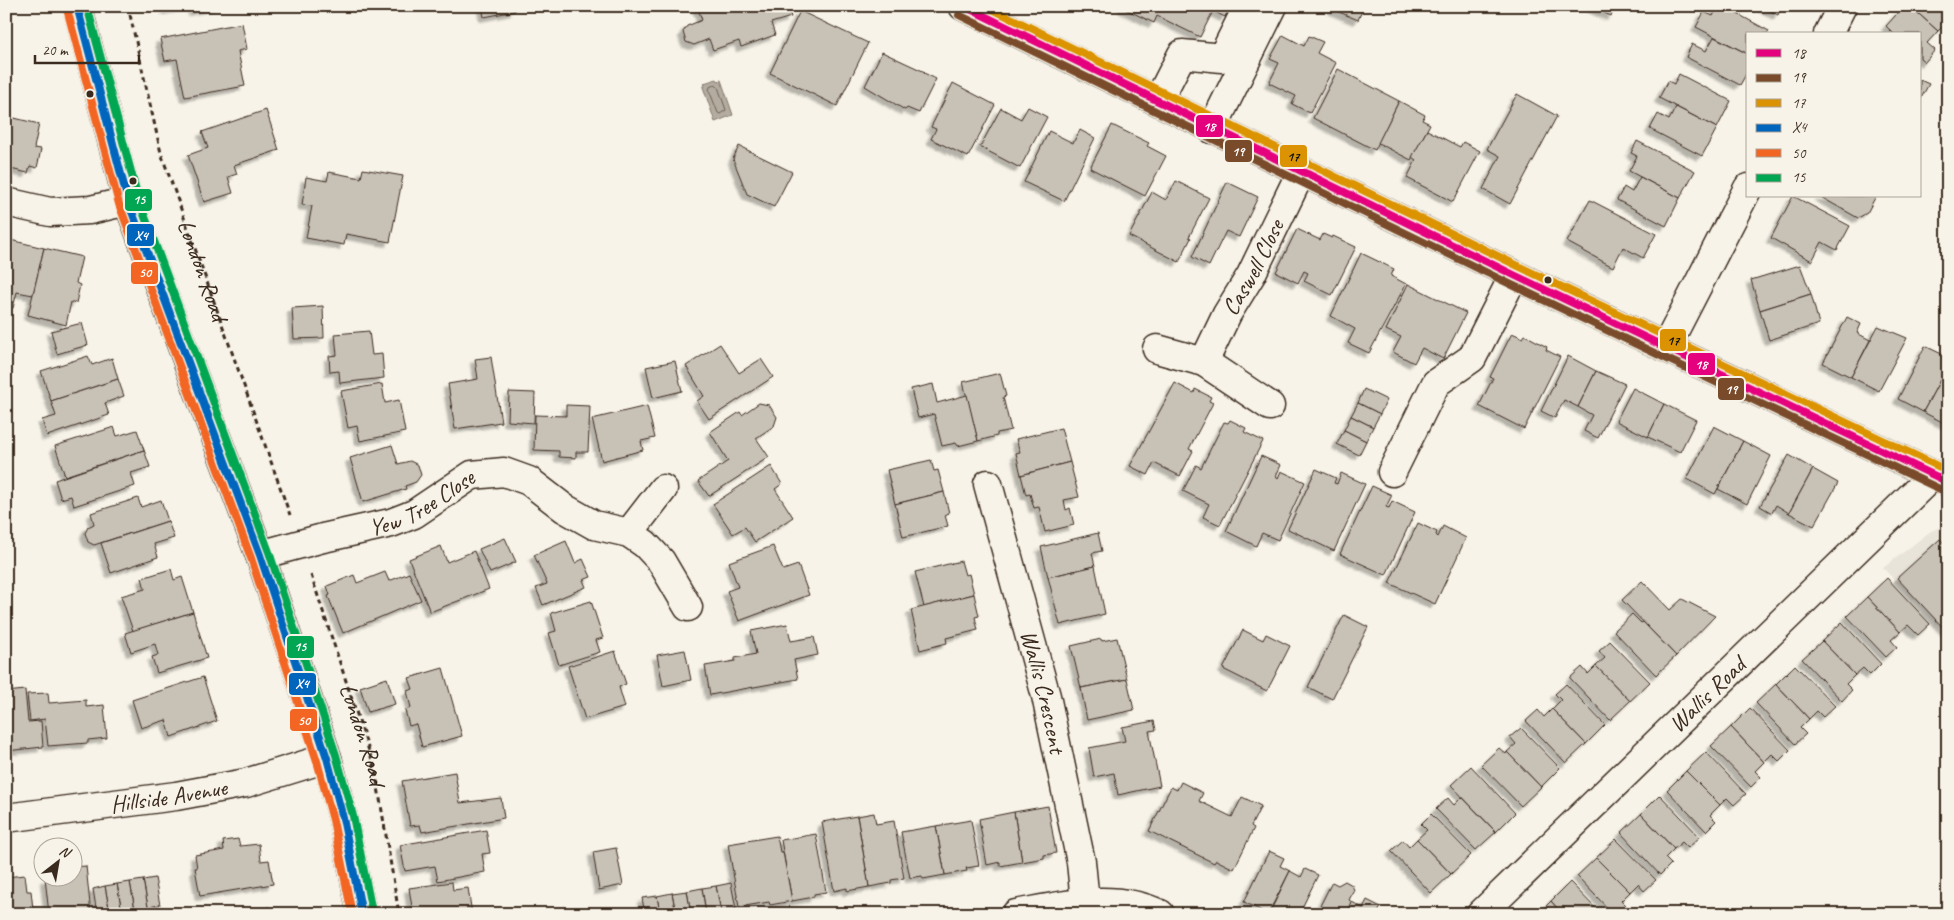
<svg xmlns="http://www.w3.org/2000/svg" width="1954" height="920" font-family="Caveat,sans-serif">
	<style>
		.built { fill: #e9e4d9 }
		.water { fill: #b4aca0; stroke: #84786c }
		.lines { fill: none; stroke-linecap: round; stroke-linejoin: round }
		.shore { stroke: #6b5e52; stroke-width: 1 }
		.building { fill: #c8c1b6; stroke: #3b2a1e; filter: url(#shadow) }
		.minor-casing { stroke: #3b2a1e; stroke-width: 31 }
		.major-casing { stroke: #3b2a1e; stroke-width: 31 }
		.path { stroke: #3b2a1e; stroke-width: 3; stroke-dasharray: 5 4; stroke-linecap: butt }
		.minor { stroke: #f7f3e8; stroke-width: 28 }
		.major { stroke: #f7f3e8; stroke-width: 28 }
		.bus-1-casing { stroke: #f7f3e8; stroke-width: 11 }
		.bus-2-casing { stroke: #f7f3e8; stroke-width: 11 }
		.bus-3-casing { stroke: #f7f3e8; stroke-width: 11 }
		.bus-4-casing { stroke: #f7f3e8; stroke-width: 11 }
		.bus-5-casing { stroke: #f7f3e8; stroke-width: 11 }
		.bus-6-casing { stroke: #f7f3e8; stroke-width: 11 }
		.bus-1 { stroke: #e5007d; stroke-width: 8 }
		.bus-2 { stroke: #7a4b2a; stroke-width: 8 }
		.bus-3 { stroke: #db9304; stroke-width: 8 }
		.bus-4 { stroke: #0065bd; stroke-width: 8 }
		.bus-5 { stroke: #f26522; stroke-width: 8 }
		.bus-6 { stroke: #00a651; stroke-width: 8 }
		.bus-dot { fill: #3b2a1e; stroke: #f7f3e8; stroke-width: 2 }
		.labels { text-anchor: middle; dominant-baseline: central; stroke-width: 5; stroke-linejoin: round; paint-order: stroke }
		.street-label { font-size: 24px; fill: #3b2a1e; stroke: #f7f3e8 }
		.line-badge { stroke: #f7f3e8; stroke-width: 2 }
		.badge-label { font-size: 14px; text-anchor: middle; font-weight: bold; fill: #fff }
		.pale-badge-label { font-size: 14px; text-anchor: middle; font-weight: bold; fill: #111 }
	</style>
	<defs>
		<filter id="shadow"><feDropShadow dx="-4.5" dy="4.5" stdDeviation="1" flood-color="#0004"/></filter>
	</defs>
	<rect width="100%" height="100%" fill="#f7f3e8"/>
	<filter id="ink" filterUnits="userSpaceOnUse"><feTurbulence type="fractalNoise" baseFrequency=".02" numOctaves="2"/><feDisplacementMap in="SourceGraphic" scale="10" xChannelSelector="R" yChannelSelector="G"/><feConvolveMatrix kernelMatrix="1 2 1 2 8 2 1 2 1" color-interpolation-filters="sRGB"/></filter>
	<g filter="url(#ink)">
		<polygon class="built" points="1948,524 1948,636 1883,568 1931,531"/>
		<polygon class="water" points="717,79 718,81 721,80 733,115 715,122 703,87 705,86 704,83"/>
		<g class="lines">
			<polygon class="shore" points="715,85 718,87 726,110 720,114 718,113 709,90 710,87"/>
		</g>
		<g class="building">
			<polygon points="166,6 188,6 167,10"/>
			<polygon points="192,6 217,6 193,11"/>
			<polygon points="482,6 514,6 515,11 484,17"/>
			<polygon points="697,6 787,6 791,17 771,23 775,35 741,47 739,41 713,50 709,39 694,45 686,42 683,32 687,26 702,20"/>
			<polygon points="1123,6 1230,6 1225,17 1213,11 1200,37 1157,16 1154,23 1123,8"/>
			<polygon points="1333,6 1364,6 1358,20 1332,9"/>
			<polygon points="1589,6 1616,6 1611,16"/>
			<polygon points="1718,6 1723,6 1769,31 1767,34 1748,34 1748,54 1696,27 1704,12 1713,16"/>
			<polygon points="1761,6 1782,6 1778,15"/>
			<polygon points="1904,6 1910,6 1938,31 1927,43 1935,50 1925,62 1920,58 1920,34 1894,34 1886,26"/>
			<polygon points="1910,6 1948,6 1948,21 1938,31"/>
			<polygon points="800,11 868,43 837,106 770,73"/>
			<polygon points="242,23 247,49 238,51 245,86 185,97 177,59 165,61 160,39"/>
			<polygon points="1283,35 1304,46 1309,36 1323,42 1317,53 1336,63 1310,113 1292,104 1296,96 1269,83 1279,63 1270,59"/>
			<polygon points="1714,37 1748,54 1748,71 1740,85 1686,57 1692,44 1706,51"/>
			<polygon points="882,52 925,72 924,73 936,79 919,113 907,108 905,110 865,86"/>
			<polygon points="1338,69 1399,101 1375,150 1313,118"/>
			<polygon points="1679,74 1731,101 1717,128 1659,98 1668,81 1674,84"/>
			<polygon points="1920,80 1929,84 1920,100"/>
			<polygon points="953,83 995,105 968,157 931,139 936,129 931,127"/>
			<polygon points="1517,94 1557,116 1510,204 1483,189 1500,156 1487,149"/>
			<polygon points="1399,101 1425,115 1422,120 1430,124 1411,160 1378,143"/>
			<polygon points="1028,107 1047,117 1020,168 980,147 1001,108 1021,119"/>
			<polygon points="1676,107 1717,128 1702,156 1650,129 1658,114 1669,120"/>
			<polygon points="266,110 279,150 234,165 237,174 228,177 233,193 204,202 188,155 208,148 202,132"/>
			<polygon points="6,116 39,124 34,148 41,149 37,168 30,166 28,173 6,168"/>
			<polygon points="1112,125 1149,143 1147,146 1166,156 1145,196 1090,168"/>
			<polygon points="1080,130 1095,138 1064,201 1024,182 1049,131 1073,143"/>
			<polygon points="1427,130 1460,147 1463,142 1480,151 1453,202 1407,178 1416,160 1412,157"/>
			<polygon points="1637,141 1695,171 1680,198 1629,171 1637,156 1631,153"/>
			<polygon points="739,146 792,172 774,207 747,194 733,159"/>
			<polygon points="363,169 403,176 390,242 346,234 344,245 306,238 312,206 302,205 306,177 327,181 329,172 361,178"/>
			<polygon points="1640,177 1680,198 1666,226 1617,200 1624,187 1632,192"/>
			<polygon points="1176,181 1209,198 1189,237 1191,238 1179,262 1129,236 1152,192 1166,200"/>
			<polygon points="1227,182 1258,197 1239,237 1226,231 1209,266 1192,257"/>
			<polygon points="1793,196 1850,226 1837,250 1822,242 1812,261 1771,238"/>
			<polygon points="1819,196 1876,196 1867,213 1858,218"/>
			<polygon points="1590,200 1656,234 1643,258 1623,247 1613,267 1567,242"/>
			<polygon points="1297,229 1320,240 1323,234 1332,238 1333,236 1356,247 1332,295 1304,281 1308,273 1304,271 1298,283 1276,272"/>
			<polygon points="6,239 44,248 33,295 17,292 13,308 6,307"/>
			<polygon points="44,248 82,257 76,283 80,285 76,303 71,302 66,325 28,315"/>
			<polygon points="1361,253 1394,269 1391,276 1406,284 1369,353 1348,343 1355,329 1331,316"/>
			<polygon points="1800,265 1811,294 1760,310 1751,280"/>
			<polygon points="1408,284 1466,313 1443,359 1422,348 1414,363 1393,352 1401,337 1386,330"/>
			<polygon points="1811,294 1819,324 1769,340 1760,310"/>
			<polygon points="323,306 324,338 294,339 292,308"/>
			<polygon points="1847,317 1861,324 1857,333 1870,340 1851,377 1823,363"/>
			<polygon points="82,323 88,345 57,354 51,331"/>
			<polygon points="1878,326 1907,338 1879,391 1851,377"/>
			<polygon points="369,331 372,355 382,354 384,378 340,383 339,371 330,372 329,356 337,355 335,334"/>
			<polygon points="1512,333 1523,338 1525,335 1547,347 1546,350 1560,357 1524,429 1479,406 1493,378 1490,377"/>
			<polygon points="720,344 739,373 761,359 773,377 709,419 697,401 704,396 686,366"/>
			<polygon points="1925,346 1948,357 1948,365 1923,412 1898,399"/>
			<polygon points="88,356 92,365 112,358 118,379 51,401 41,371"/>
			<polygon points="1568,356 1596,371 1578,407 1564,400 1555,418 1541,411"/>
			<polygon points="491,357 501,422 455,429 448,384 478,379 475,359"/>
			<polygon points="675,361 682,391 653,398 646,367"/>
			<polygon points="1948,365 1948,425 1923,412"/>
			<polygon points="1596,371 1625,384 1598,438 1584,431 1592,415 1578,407"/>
			<polygon points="1000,373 1006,396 1003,397 1011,430 997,433 997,436 978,441 963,382"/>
			<polygon points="118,379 124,396 105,403 109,415 47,436 42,420 56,416 51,401"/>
			<polygon points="1175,383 1194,393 1195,389 1211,397 1209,401 1213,403 1189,449 1193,451 1180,476 1154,463 1148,475 1130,466"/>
			<polygon points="382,384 385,403 399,400 405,432 360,441 357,426 348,428 341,391"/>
			<polygon points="933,384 937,403 967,395 978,441 958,446 956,443 942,446 934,414 918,418 911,389"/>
			<polygon points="1633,388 1664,404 1648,437 1616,421"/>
			<polygon points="1364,389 1387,400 1380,414 1358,403"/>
			<polygon points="509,392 535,393 534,423 508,421"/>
			<polygon points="759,403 769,405 777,417 774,426 756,438 769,457 709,496 698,481 728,461 710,432 740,412 742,415"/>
			<polygon points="1358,403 1380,414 1373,427 1351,416"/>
			<polygon points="1664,404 1696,420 1680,452 1648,437"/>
			<polygon points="566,405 590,406 588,452 576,452 576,458 559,457 559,451 534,450 535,415 566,416"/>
			<polygon points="647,406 655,438 641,441 643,450 602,461 592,419"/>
			<polygon points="1351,416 1373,427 1366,441 1344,430"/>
			<polygon points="1230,420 1246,428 1244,432 1263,441 1220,525 1203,517 1209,504 1183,491 1196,465 1201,468 1224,422 1228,423"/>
			<polygon points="1714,426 1743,441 1715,494 1687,479"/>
			<polygon points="114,427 117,436 137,430 144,450 65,476 55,446"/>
			<polygon points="1061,428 1070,462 1021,475 1016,453 1020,452 1016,439"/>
			<polygon points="1344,430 1366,441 1359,455 1337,444"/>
			<polygon points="1743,441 1771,456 1747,504 1718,489"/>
			<polygon points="392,445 398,464 410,461 418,465 421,475 416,482 405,486 406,489 363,502 350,458"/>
			<polygon points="144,450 150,467 131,473 135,486 74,506 71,496 61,499 55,480"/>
			<polygon points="1789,455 1813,469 1789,513 1776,505 1772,513 1760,506"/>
			<polygon points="1261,456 1281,465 1276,476 1278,478 1281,471 1305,482 1278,540 1262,533 1256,546 1226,531"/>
			<polygon points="931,460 934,471 938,470 944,492 895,504 887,470"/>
			<polygon points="1070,462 1079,497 1064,500 1066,510 1070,508 1074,525 1045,532 1039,507 1034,508 1030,494 1026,495 1021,475"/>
			<polygon points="771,466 782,484 775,489 793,517 755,542 745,527 733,534 713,504"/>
			<polygon points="1316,469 1336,478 1334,483 1337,484 1341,473 1365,484 1334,551 1288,529"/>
			<polygon points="1813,469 1838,483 1814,526 1789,513"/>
			<polygon points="1372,486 1392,495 1386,507 1389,508 1392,501 1415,512 1386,575 1340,554"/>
			<polygon points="944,492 949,513 945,515 948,526 903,537 895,504"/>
			<polygon points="138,498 141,507 161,500 168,521 94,545 88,542 85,533 88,527 94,524 91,513"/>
			<polygon points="168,521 174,538 154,544 158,557 111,573 101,543"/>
			<polygon points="1418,523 1437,532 1436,535 1438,537 1443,526 1466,538 1435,604 1389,583"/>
			<polygon points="1098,533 1102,551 1092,553 1095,566 1048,577 1041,547"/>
			<polygon points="505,538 516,562 490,573 479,549"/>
			<polygon points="1940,539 1948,547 1948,633 1897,578"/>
			<polygon points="566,541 575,563 583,559 591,577 583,580 586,587 543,605 536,588 547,584 534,555"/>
			<polygon points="441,546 447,562 474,551 489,589 430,612 409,559"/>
			<polygon points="773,546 783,570 798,565 809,595 739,621 727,591 738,587 729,562"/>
			<polygon points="961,561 965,575 969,574 974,594 924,607 915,572"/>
			<polygon points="1095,566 1105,614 1060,625 1048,577"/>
			<polygon points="171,569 174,580 182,577 193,612 133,631 121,596 145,589 142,578"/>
			<polygon points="385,572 389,581 409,573 421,600 343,633 328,596 330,595 327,586 354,575 357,583"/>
			<polygon points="1887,578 1930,624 1918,635 1908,625 1900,632 1867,597"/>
			<polygon points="1642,581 1670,610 1682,599 1715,616 1676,656 1622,600"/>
			<polygon points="974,594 979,616 975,617 978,630 946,638 947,643 920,650 911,610"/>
			<polygon points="1867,597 1900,632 1891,640 1897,647 1886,657 1847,616"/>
			<polygon points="591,601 603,638 596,640 600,652 559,665 549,633 556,631 551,613"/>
			<polygon points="193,612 207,658 157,673 152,657 158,655 155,644 131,652 125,633"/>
			<polygon points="1632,614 1641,623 1643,622 1676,656 1656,675 1614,631"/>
			<polygon points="1344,615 1368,627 1332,699 1308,687"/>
			<polygon points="1842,622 1881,664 1870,675 1863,668 1855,675 1822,641"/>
			<polygon points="787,624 791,641 814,637 818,655 794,660 798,679 710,695 705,666 735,661 735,658 756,654 751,631"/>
			<polygon points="1243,630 1263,640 1266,634 1290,646 1267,691 1223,669"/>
			<polygon points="1117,638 1127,679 1081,688 1071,646 1101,639 1102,641"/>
			<polygon points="1610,641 1650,682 1630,701 1596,666 1605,658 1599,651"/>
			<polygon points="1822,641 1855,675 1846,684 1852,690 1842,701 1802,659"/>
			<polygon points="685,650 691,680 663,686 657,655"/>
			<polygon points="615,651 626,684 619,687 625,707 585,719 568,666"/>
			<polygon points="1795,665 1835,706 1823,717 1817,711 1809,719 1776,684"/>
			<polygon points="1596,666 1630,701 1610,720 1570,678 1582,667 1588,674"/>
			<polygon points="443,668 462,736 422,747 416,724 409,726 405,710 411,708 407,691 413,689 409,678"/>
			<polygon points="203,677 217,721 171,737 166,720 141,728 132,700"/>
			<polygon points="387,678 395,704 368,712 360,687"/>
			<polygon points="1127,679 1134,710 1087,720 1081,688"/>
			<polygon points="1566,684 1605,725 1586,744 1552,709 1561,700 1555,694"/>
			<polygon points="1776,684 1809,719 1800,728 1806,734 1795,744 1756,703"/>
			<polygon points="25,690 28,722 41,721 43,747 6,751 6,692"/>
			<polygon points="48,693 49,703 86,700 86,707 104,705 107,738 88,740 88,743 48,746 45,719 30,721 27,694"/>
			<polygon points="1750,708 1790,750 1779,761 1772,754 1764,762 1731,727"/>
			<polygon points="1552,709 1586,744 1566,763 1526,721 1538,710 1544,717"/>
			<polygon points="1154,721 1156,730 1149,731 1160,786 1118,795 1114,773 1094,777 1089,748 1125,741 1122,727"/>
			<polygon points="1731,727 1764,762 1755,771 1761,777 1751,787 1711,746"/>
			<polygon points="1521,728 1560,768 1541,787 1507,752 1516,744 1510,737"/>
			<polygon points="1499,748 1506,754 1507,752 1541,787 1521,806 1481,765"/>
			<polygon points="1706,752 1746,794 1734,805 1727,798 1720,805 1686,771"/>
			<polygon points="1471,766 1515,813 1496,832 1451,785"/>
			<polygon points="1686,771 1720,805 1710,815 1716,821 1706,831 1667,790"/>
			<polygon points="455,772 460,803 501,798 504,818 422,832 420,825 410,826 402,781"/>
			<polygon points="1181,782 1203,793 1199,801 1232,817 1242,797 1261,806 1251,826 1254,828 1234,869 1216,860 1214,863 1149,831 1171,787 1177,790"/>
			<polygon points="1660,795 1700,837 1688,848 1682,842 1674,849 1641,814"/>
			<polygon points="1462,797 1496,832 1476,850 1436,809 1448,798 1454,805"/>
			<polygon points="1048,806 1056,853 1044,855 1044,858 1022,862 1014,812"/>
			<polygon points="1014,812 1022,862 1000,866 1000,862 987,865 979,819"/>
			<polygon points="874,813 876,824 894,821 904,878 891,880 891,883 869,887 857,816"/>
			<polygon points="1431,814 1471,855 1451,874 1417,839 1427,830 1421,824"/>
			<polygon points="1641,814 1674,849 1665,858 1671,864 1660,875 1621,833"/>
			<polygon points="857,816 869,887 847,891 847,888 834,891 822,822"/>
			<polygon points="971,820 979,866 966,868 967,871 945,875 936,826"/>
			<polygon points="936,826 945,875 923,879 922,876 910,878 901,832"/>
			<polygon points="486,830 490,853 482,854 485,872 438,881 435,866 405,871 400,845"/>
			<polygon points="816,834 826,892 814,894 814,897 792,901 781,840"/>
			<polygon points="777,836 780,852 783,852 792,901 770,905 769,902 739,907 728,844"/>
			<polygon points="238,839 240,846 259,844 261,861 269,860 273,884 200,896 195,868 197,868 195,855 224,850 223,841"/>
			<polygon points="1417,839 1451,874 1431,893 1391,851 1403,840 1409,847"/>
			<polygon points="1616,839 1656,880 1644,891 1638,884 1630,892 1596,858"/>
			<polygon points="616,848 623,885 599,890 593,852"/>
			<polygon points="1269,851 1284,858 1280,866 1290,871 1268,914 1244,902"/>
			<polygon points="1596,858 1630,892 1621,901 1627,907 1620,914 1613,914 1577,876"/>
			<polygon points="86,866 91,914 49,914 45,878 72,878 72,867"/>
			<polygon points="1305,869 1318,875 1299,914 1269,914 1290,871 1301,877"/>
			<polygon points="25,875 27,891 31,891 33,909 16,912 17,914 6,914 6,877"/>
			<polygon points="155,878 160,905 148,907 143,880"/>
			<polygon points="143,880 148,907 135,910 130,882"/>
			<polygon points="1345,881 1352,885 1354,890 1349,900 1352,902 1347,914 1316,914 1332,882 1338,885"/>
			<polygon points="130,882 135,910 122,912 117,884"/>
			<polygon points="452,882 453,890 468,888 472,914 413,914 409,888"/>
			<polygon points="1570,882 1601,914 1562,914 1551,901"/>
			<polygon points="731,883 736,909 721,912 716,886"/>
			<polygon points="117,884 122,912 110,914 105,886"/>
			<polygon points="105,886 110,914 97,914 93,889"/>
			<polygon points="716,886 721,912 706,914 702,888"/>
			<polygon points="702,888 706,914 691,914 687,891"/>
			<polygon points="687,891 691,914 676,914 672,893"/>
			<polygon points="672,893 676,914 660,914 657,896"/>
			<polygon points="657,896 660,914 645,914 642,898"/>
			<polygon points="1367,900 1381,907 1377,914 1347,914 1352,902 1363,908"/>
			<polygon points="1551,901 1562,914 1538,914"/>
			<polygon points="269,907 270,914 228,914"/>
		</g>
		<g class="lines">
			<g class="minor-casing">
				<g id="minor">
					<polyline points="963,6 1514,275 1948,482"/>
					<polyline points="1828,34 1842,6"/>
					<polyline points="1158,101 1182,54 1222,58 1248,6"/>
					<polyline points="1212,129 1273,6"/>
					<polyline points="6,202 50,212 90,210 128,201"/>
					<polyline points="1666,347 1748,188"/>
					<polyline points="1157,349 1204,362"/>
					<path id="s3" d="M1270,406L1204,362L1227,314L1251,275L1301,172"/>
					<polyline points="1392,472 1436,383 1472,358 1514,275"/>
					<path id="s4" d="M988,484L1046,696L1081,862L1085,902"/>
					<polyline points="629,533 663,489"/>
					<path id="s5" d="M260,555L323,538L391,523L414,514L472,475L504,472L529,481L564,508L594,525L629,533L645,544L661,561L688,607"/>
					<path id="s6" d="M6,818L176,796L246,783L327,758"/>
					<path d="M1016,914C1064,905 1114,892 1160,914"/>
					<path id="s7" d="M1481,914L1933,475"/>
				</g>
			</g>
			<g class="major-casing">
				<polyline id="major" points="77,6 128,201 260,555 327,758 343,818 362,914"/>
			</g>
			<g class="path">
				<path id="s1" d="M128,6L161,153L290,515"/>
				<path id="s2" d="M311,575L375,769L399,914"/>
			</g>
			<use href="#minor" class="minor"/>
			<use href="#major" class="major"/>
			<g class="bus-1-casing">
				<polyline id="bus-1" points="964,6 1514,275 1948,482"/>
			</g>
			<g class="bus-2-casing">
				<polyline id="bus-2" points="959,15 1510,284 1944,491"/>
			</g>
			<g class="bus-3-casing">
				<polyline id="bus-3" points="986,6 1518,266 1948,471"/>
			</g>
			<g class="bus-4-casing">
				<polyline id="bus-4" points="77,6 128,201 260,555 327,758 343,818 362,914"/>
			</g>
			<g class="bus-5-casing">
				<polyline id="bus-5" points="67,9 119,204 251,558 317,761 333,820 352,914"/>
			</g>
			<g class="bus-6-casing">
				<polyline id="bus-6" points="87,6 138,198 269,552 336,755 353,816 372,912"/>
			</g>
			<use href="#bus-1" class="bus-1"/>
			<use href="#bus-2" class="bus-2"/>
			<use href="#bus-3" class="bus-3"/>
			<use href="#bus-4" class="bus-4"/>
			<use href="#bus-5" class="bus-5"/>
			<use href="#bus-6" class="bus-6"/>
		</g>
	</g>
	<g class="bus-dot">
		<circle cx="90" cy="94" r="4.5"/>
		<circle cx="133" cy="181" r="4.5"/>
		<circle cx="1548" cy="280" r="4.5"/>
	</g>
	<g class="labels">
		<g class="street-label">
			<text stroke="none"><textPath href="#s3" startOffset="186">Caswell Close</textPath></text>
			<text stroke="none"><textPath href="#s1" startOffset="275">London Road</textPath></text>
			<text stroke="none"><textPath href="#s5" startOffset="171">Yew Tree Close</textPath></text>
			<text stroke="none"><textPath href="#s4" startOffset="215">Wallis Crescent</textPath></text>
			<text stroke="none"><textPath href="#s7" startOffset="315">Wallis Road</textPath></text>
			<text stroke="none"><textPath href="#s2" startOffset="168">London Road</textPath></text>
			<text stroke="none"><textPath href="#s6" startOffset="164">Hillside Avenue</textPath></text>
		</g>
	</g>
	<g class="line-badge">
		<rect x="1195" y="114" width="29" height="24" rx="5" fill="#e5007d"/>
		<rect x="1224" y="139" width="29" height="24" rx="5" fill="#7a4b2a"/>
		<rect x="1279" y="144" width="29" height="24" rx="5" fill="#db9304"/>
		<rect x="124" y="188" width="29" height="24" rx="5" fill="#00a651"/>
		<rect x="126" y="223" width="29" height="24" rx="5" fill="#0065bd"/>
		<rect x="130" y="261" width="29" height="24" rx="5" fill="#f26522"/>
		<rect x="1659" y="328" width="28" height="24" rx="5" fill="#db9304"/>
		<rect x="1687" y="352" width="29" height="24" rx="5" fill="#e5007d"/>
		<rect x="1717" y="377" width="28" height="24" rx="5" fill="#7a4b2a"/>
		<rect x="286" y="635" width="29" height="24" rx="5" fill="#00a651"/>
		<rect x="288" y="672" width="29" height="24" rx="5" fill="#0065bd"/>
		<rect x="289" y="708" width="29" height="24" rx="5" fill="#f26522"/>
	</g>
	<g class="badge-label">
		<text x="1209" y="131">18</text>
		<text x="1238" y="156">19</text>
		<text x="139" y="204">15</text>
		<text x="141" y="240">X4</text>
		<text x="145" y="277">50</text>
		<text x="1701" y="369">18</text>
		<text x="1731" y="394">19</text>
		<text x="300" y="651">15</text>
		<text x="302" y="688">X4</text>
		<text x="304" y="725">50</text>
	</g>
	<g class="pale-badge-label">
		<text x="1293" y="161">17</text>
		<text x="1673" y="345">17</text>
	</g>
	<rect width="1954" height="920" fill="none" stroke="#f7f3e8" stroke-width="25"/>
	<rect x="12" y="12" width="1929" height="895" fill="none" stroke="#3b2a1e" stroke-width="2" filter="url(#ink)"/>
	<rect x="1746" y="32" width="175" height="165" fill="#f7f3e8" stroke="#aca397"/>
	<rect x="1756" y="49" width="25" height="8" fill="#e5007d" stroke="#aca397"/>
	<text x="1792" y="58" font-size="15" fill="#3b2a1e">18</text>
	<rect x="1756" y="74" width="25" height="8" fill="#7a4b2a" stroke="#aca397"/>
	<text x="1792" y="82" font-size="15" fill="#3b2a1e">19</text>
	<rect x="1756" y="99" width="25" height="8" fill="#db9304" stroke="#aca397"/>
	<text x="1792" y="108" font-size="15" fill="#3b2a1e">17</text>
	<rect x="1756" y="124" width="25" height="8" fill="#0065bd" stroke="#aca397"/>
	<text x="1792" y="132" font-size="15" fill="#3b2a1e">X4</text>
	<rect x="1756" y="149" width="25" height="8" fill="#f26522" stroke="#aca397"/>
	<text x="1792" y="158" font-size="15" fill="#3b2a1e">50</text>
	<rect x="1756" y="174" width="25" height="8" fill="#00a651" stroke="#aca397"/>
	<text x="1792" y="182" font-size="15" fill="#3b2a1e">15</text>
	<g transform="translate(58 862) rotate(31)"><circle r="24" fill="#f7f3e8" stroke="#aca397"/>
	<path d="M0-4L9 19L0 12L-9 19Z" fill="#3b2a1e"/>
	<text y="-8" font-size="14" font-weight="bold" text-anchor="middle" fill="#3b2a1e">N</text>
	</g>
	<path d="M35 55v8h104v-8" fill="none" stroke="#3b2a1e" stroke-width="2.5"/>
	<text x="42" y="55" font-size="15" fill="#3b2a1e" stroke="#f7f3e8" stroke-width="4" paint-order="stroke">20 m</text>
</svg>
